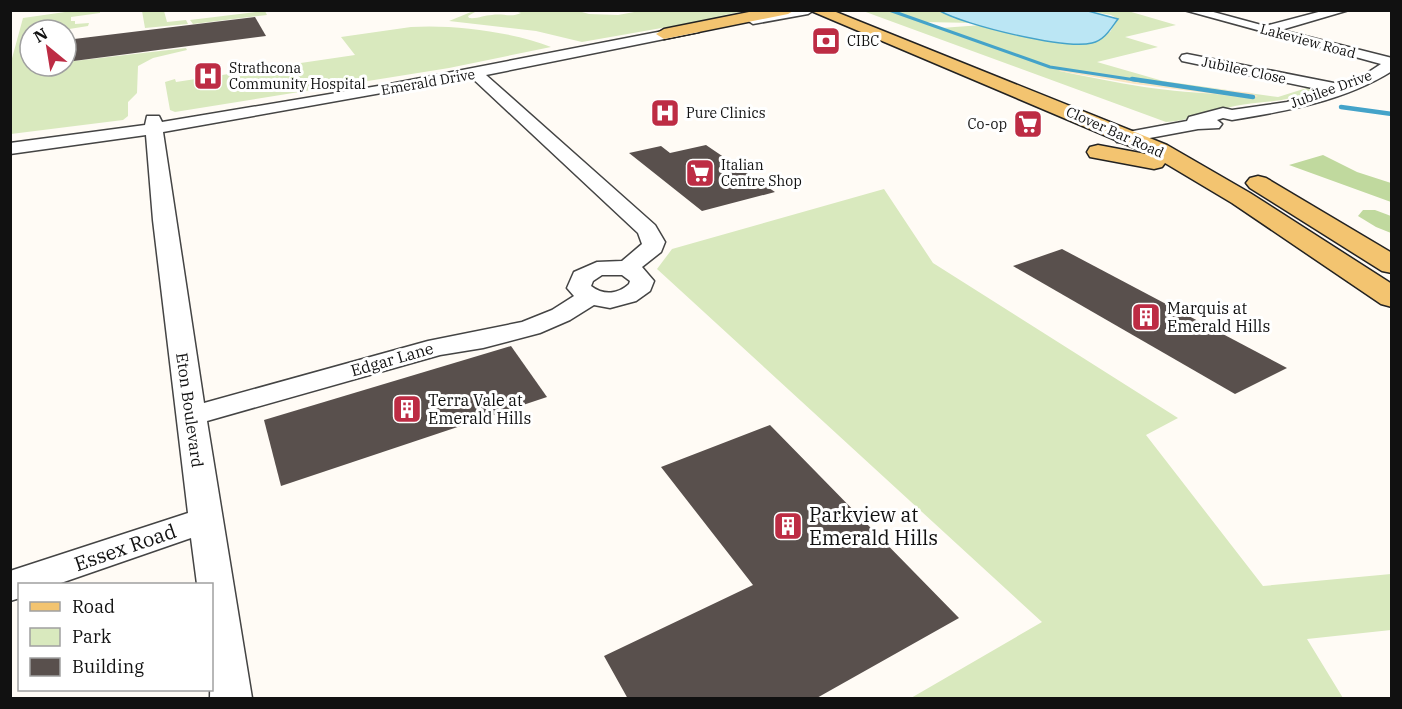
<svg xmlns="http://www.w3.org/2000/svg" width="1402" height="709" font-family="'IBM Plex Serif',serif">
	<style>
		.green { fill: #d9e9be; fill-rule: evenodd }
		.forest { fill: #c0d99e }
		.sand { fill: #f9e6c3 }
		.water { fill: #bbe6f4; stroke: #44a3c9; stroke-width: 1.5 }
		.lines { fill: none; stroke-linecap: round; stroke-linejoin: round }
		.stream-far1 { stroke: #44a3c9; stroke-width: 3 }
		.stream { stroke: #44a3c9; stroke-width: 4.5 }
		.building { fill: #59504d }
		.minor-casing { stroke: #444; stroke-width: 3 }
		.major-casing { stroke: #222; stroke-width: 3 }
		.minor { fill: #fff; fill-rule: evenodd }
		.major { fill: #f3c470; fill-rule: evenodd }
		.labels { text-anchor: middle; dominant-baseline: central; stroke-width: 6; stroke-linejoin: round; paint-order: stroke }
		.far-poi-label { font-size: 14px; fill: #111; stroke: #fff; text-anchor: start }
		.far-street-label { font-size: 14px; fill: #111; stroke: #fff }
		.poi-label { font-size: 16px; fill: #111; stroke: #fff; text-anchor: start }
		.street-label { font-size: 16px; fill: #111; stroke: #fff }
		.near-poi-label { font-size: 20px; fill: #111; stroke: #fff; text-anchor: start }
		.near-street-label { font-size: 20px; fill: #111; stroke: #fff }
	</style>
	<rect width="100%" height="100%" fill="#fffbf5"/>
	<g class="green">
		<path d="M511,10H575L589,14L618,15L645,10L747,11L718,16L758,11L582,42L536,31L449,21L471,12H475L468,16L469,18C478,19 484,15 492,15C503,13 511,18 521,13Z"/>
		<polygon points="72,11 100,11 100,13 71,17 71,21 75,21 75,24 89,23 88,26 63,30 30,30 30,66 66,66 66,62 186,48 187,50 153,58 138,66 137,93 128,102 128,116 123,120 11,134 11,62 23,18"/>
		<polygon points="142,11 164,11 167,22 186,20 188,24 145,28"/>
		<polygon points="265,11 267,15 193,24 190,20"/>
		<path d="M863,11H940L953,18L975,23L924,22L941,28L982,25L1063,44L1110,32L1118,19L1111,15L1088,11H1128L1176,25L1125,37L1158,47L1097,62L1163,81L1278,97L1310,87L1312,89C1293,103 1259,101 1235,106C1212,111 1190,121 1166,122ZM1062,68L1145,81L1251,93C1188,97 1121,84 1060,71Z"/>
		<path d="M411,27C452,24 513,32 551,47L449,68L175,112L170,110L165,82L175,79L176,82L255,70L254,68L258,67L260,69L355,55L341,37Z"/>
		<polygon points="884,189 933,263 1178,418 1146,435 1263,586 1391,574 1391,630 1307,639 1343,698 911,698 1042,622 657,269 672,249"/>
	</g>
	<g class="forest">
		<polygon points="1323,155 1357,172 1391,183 1391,202 1289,165"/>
		<polygon points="1363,210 1375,210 1391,216 1391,233 1376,227 1358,216"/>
	</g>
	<polygon class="sand" points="1062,68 1145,81 1251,93 1258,96 1254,98 1238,97 1135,84 1059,71"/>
	<path class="water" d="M1088,11L1118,19C1111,28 1105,40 1092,43C1066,50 964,25 940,11Z"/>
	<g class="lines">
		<polyline class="stream-far1" points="889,10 1050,67 1142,81"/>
		<g class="stream">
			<polyline points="1132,79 1253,97"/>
			<polyline points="1341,107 1392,114"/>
		</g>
	</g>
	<g class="building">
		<polygon points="255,17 266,36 66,62 66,40"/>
		<polygon points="706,145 775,192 702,211 629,153 661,146 670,153"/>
		<polygon points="1062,249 1287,368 1235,394 1013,266"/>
		<polygon points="511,346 547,397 281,486 264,420"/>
		<polygon points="770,425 959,618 815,699 628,699 604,656 753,585 661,467"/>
	</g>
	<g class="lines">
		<g class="minor-casing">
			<g id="minor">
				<polygon points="785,10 814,10 808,14 753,24 747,20 749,17"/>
				<path d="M1184,10H1206L1265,26L1326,10H1349L1281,30L1392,58V71C1344,101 1287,111 1232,120L1223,118L1217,120L1222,124L1219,128L1198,129L1123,143L1117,142L1114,138L1117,134L1187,121L1189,117L1223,108L1232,110L1287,102L1322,90L1182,61L1180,58L1182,55L1187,54L1339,84L1361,77L1381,64Z"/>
				<path d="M694,25L699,26L701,29L699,32L486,75L655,225L665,242L661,252L642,267L654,281L650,291L636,301L610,308L594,305L570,320L540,333L483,348L440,355L207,421L252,698H210L212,584H197L191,538L58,584H20V598L10,601V571L188,513L153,220L146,135L10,154V143L145,125L147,116H159L162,122L390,84ZM471,77L638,233L642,244L622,261L597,262L574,272L567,288L574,296L552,310L522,322L428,341L204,403L163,132ZM602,275H622L630,281L629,284C618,294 604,296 591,286L593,281Z"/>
			</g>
		</g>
		<g class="major-casing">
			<g id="major">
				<polygon points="759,10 795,10 788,14 664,39 656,34 664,29"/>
				<polygon points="809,10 831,10 1167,145 1250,193 1392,284 1392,307 1381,304 1232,203 1165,163 1162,167 1154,169 1090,157 1087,152 1090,147 1098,145 1151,155"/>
				<polygon points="1258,176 1266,178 1392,253 1392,273 1382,271 1250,188 1246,183 1250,178"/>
			</g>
		</g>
		<use href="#minor" class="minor"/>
		<use href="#major" class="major"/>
	</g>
	<defs>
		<g id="bank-square" transform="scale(1.5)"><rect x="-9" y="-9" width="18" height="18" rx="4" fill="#bd2c44" stroke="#fff"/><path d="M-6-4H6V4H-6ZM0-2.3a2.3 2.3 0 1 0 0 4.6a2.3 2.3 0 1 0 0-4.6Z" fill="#fff"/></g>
		<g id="hospital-square" transform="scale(1.5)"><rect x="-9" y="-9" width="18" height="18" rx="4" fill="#bd2c44" stroke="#fff"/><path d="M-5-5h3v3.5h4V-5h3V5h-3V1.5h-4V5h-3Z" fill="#fff"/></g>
		<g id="supermarket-square" transform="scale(1.5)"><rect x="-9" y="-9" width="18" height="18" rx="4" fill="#bd2c44" stroke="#fff"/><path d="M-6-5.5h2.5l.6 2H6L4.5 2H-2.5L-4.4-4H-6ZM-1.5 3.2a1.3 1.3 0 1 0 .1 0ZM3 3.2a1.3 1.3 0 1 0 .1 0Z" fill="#fff"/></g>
		<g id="building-square" transform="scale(1.5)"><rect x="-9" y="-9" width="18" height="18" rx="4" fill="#bd2c44" stroke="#fff"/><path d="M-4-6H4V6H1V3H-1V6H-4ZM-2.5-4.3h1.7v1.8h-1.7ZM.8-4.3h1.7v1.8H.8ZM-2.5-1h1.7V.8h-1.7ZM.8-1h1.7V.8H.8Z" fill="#fff"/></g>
	</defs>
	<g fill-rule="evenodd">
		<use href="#bank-square" x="826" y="41"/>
		<use href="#hospital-square" x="208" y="76"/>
		<use href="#hospital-square" x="665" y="113"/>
		<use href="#supermarket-square" x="1028" y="124"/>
		<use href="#supermarket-square" x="700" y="173"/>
		<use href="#building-square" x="1146" y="317"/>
		<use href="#building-square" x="407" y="409"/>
		<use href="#building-square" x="788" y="526"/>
	</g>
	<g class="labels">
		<g class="far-poi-label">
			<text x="847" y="41">CIBC</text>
			<text x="229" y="68">Strathcona<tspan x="229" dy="16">Community Hospital</tspan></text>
			<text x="686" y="113">Pure Clinics</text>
			<text x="1007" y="124" text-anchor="end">Co-op</text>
			<text x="721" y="165">Italian<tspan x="721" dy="16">Centre Shop</tspan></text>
		</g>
		<g class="far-street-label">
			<text transform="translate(1308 41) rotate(15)">Lakeview Road</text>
			<text transform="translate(1244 70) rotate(12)">Jubilee Close</text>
			<text transform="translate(428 82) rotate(-10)">Emerald Drive</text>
			<text transform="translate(1331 89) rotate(-20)">Jubilee Drive</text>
			<text transform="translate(1115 132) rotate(24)">Clover Bar Road</text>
		</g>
		<g class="poi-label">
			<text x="1167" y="308">Marquis at<tspan x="1167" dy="18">Emerald Hills</tspan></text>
			<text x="428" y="400">Terra Vale at<tspan x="428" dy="18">Emerald Hills</tspan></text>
		</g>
		<g class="street-label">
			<text transform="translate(392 359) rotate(-16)">Edgar Lane</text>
			<text transform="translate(190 410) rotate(82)">Eton Boulevard</text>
		</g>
		<g class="near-poi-label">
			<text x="809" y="514">Parkview at<tspan x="809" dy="23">Emerald Hills</tspan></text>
		</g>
		<g class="near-street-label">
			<text transform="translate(125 547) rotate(-19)">Essex Road</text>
		</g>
	</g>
	<rect width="1402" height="709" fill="none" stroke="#111111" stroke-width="24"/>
	<rect x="18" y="583" width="195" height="108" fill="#ffffff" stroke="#a0a0a0" stroke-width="1.5"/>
	<rect x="30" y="602" width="30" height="9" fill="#f3c470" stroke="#a0a0a0" stroke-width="1.5"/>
	<text x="72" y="613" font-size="18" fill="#111111">Road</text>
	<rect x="30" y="628" width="30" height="18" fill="#d9e9be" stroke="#a0a0a0" stroke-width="1.5"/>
	<text x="72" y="643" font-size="18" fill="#111111">Park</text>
	<rect x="30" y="658" width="30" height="18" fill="#59504d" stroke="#a0a0a0" stroke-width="1.5"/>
	<text x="72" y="673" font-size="18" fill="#111111">Building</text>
	<g transform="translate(48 48) rotate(330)"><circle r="28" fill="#ffffff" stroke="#a0a0a0" stroke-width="1.5"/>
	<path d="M0-4.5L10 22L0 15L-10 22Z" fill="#bd2c44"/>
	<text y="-9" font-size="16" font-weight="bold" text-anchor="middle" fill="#111111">N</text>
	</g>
</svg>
